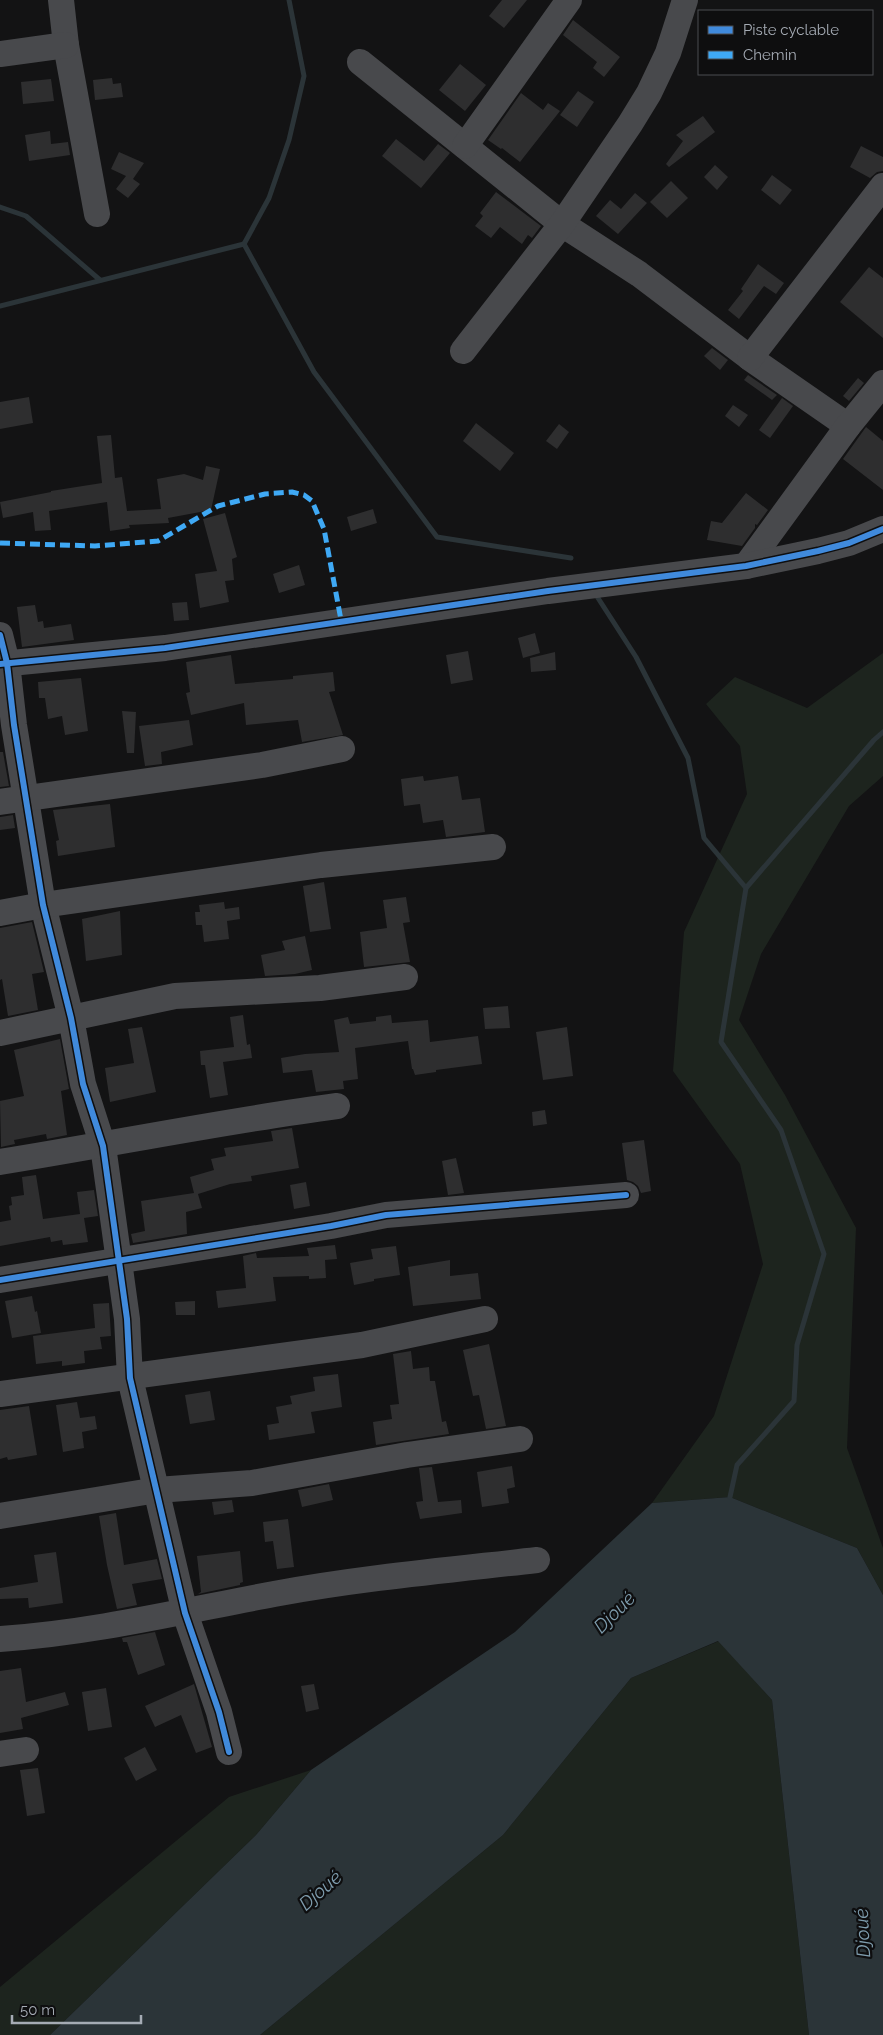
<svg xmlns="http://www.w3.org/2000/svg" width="883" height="2035" font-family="Raleway,sans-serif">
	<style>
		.green { fill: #1d241e }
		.water { fill: #2b3438 }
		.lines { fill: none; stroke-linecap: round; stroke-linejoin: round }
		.stream { stroke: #2b3438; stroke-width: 5 }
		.building { fill: #2e2e2f }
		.minor { stroke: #48494c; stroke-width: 26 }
		.quiet { stroke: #3fa9f5; stroke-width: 5; stroke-dasharray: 10 5; stroke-linecap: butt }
		.cycleway-casing { stroke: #0e0e0f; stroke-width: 9 }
		.cycleway { stroke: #408adc; stroke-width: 6 }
		.labels { text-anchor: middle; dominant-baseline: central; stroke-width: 4.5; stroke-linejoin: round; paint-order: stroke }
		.water-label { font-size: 19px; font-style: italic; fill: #7e9cad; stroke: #0e0e0f }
	</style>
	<rect width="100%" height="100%" fill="#131314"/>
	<g class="green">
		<polygon points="883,653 883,776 849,806 761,954 739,1020 785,1095 856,1228 847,1448 883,1548 883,1595 857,1548 730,1497 652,1503 714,1416 763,1264 740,1164 673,1071 684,932 747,794 740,746 706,704 735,677 807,708"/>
		<polygon points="719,1641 772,1700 809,2035 260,2035 503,1835 631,1678"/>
		<polygon points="311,1770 256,1835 50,2035 0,2035 0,1987 229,1797"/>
	</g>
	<polygon class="water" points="730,1497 857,1548 883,1595 883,2035 809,2035 772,1700 718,1641 631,1678 503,1835 260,2035 50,2035 256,1835 311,1770 515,1632 652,1503"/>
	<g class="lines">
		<g class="stream">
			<polyline points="289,0 304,76 289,140 269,198 244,244 314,372 437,537 571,558"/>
			<polyline points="0,207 26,216 100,280"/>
			<polyline points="0,306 244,244"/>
			<polyline points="598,598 636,657 688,758 704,838 746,888"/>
			<polyline points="730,1497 737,1465 794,1401 797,1345 824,1254 781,1130 721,1042 746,888 874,740 883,732"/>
		</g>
	</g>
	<g class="building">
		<polygon points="502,0 527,0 504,28 489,16"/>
		<polygon points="573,20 620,57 604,77 593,68 597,62 563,35"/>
		<polygon points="460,64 486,85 465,111 439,90"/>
		<polygon points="112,78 113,84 121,83 123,97 95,100 93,80"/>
		<polygon points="51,79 54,101 23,104 21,82"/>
		<polygon points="578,91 594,102 577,127 560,115"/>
		<polygon points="521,93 543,110 548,103 560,111 520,162 502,148 501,149 488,140"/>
		<polygon points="703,116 715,132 669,167 666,164 683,141 676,135"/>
		<polygon points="50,131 51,144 68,142 70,155 29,161 25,135"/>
		<polygon points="396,139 424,161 438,144 450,153 421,188 382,156"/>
		<polygon points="861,146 883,157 883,171 877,172 870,178 850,167"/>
		<polygon points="119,152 144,163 133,179 140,184 128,198 116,189 126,176 111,169"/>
		<polygon points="715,165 728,177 717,190 704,177"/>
		<polygon points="772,175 792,190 780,205 761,190"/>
		<polygon points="671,181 688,198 667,218 650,202"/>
		<polygon points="496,192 541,226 532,238 528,235 522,244 500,227 491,238 475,226 483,216 480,213"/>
		<polygon points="635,193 647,203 618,234 596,216 610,200 621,209"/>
		<polygon points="758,264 784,283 776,294 764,286 739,319 728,310 743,291 741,289"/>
		<polygon points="869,267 883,278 883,338 840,302"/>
		<polygon points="712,348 728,360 720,370 704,356"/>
		<polygon points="748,375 777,395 772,400 744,380"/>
		<polygon points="858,378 864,383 849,401 843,396"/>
		<polygon points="29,397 33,423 0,429 0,402"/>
		<polygon points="782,398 793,406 770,438 759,430"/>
		<polygon points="733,405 748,415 739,427 725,416"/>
		<polygon points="476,423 514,453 500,471 463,441"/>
		<polygon points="559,424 569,432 557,449 546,441"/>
		<polygon points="866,427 883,441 883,490 843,459"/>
		<polygon points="111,435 115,478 122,477 127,511 161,509 157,479 184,474 203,480 206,466 220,469 211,510 168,518 169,523 129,525 130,528 110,531 107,502 49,511 51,530 35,531 33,512 3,518 0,502 51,492 51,491 102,483 97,436"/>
		<polygon points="746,493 768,510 757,525 755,524 755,528 742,546 707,540 711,521 722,523"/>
		<polygon points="373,509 377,523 351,531 347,517"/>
		<polygon points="225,513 237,557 232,559 234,580 225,581 229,602 200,608 195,574 217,571 203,519"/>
		<polygon points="299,565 305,585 279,593 273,574"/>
		<polygon points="187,602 189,620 174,621 172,603"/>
		<polygon points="35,605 38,622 43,621 44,628 71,624 74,640 22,647 17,607"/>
		<polygon points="535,633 540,653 523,658 518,638"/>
		<polygon points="468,651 473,680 451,684 446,655"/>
		<polygon points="555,652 556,670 531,672 530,658"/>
		<polygon points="231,655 235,684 293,679 293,676 333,672 335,691 329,692 343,735 302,742 298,720 246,725 244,703 191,715 186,693 190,692 186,662"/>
		<polygon points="81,678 88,731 65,735 62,716 48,719 45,698 39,698 38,682"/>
		<polygon points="122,711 136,712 134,753 127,753"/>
		<polygon points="189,720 193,745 161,752 162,764 145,766 139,726"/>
		<polygon points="0,752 3,752 9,786 0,787"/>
		<polygon points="423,776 424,781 458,776 462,800 480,798 485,832 446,837 443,820 423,823 420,804 404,806 401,779"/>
		<polygon points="110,804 115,847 58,856 56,841 59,840 53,810"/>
		<polygon points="13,815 15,828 0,830 0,817"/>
		<polygon points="324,882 331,929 310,932 303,886"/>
		<polygon points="406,897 410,922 403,923 410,962 364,967 360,932 387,928 383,900"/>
		<polygon points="224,902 225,909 239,907 240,919 227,921 229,939 204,942 202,925 196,925 195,912 200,912 199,905"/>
		<polygon points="120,911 122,955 86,961 82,919"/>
		<polygon points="32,922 44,972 32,974 38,1010 8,1016 2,979 0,980 0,928"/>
		<polygon points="305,936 312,970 295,974 265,976 261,955 285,950 282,941"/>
		<polygon points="508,1006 510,1028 485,1029 483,1008"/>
		<polygon points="243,1015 247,1045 250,1044 252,1058 223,1062 228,1095 210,1098 205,1065 201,1065 200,1051 234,1047 230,1017"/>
		<polygon points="391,1015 392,1023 428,1020 430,1042 478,1036 482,1064 436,1070 436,1072 415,1075 413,1069 412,1069 408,1041 355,1048 358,1079 343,1081 344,1089 316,1092 312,1070 283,1073 281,1058 305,1054 339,1052 334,1020 348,1017 350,1024 376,1021 376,1017"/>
		<polygon points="142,1027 156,1092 110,1102 105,1068 134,1063 128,1029"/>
		<polygon points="567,1027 573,1076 543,1080 536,1032"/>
		<polygon points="60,1039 69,1089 61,1091 67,1135 47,1139 46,1134 14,1140 15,1144 1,1147 0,1101 24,1096 14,1050"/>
		<polygon points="545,1110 547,1124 533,1126 532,1112"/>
		<polygon points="292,1128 299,1168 251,1176 252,1181 230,1184 198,1194 202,1208 186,1212 187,1234 133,1243 131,1234 145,1231 141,1201 194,1193 190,1177 214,1170 211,1159 226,1156 224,1148 273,1141 271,1131"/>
		<polygon points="644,1140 651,1191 641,1193 638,1186 633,1182 627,1180 622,1143"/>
		<polygon points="456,1158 464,1193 448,1195 442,1161"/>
		<polygon points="36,1175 43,1219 80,1214 77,1192 94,1190 98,1216 84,1218 88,1242 63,1245 62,1240 51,1242 50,1237 0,1246 0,1222 11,1220 9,1206 12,1205 11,1197 24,1195 22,1177"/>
		<polygon points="306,1182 310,1206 294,1209 290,1185"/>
		<polygon points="335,1245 337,1259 325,1260 326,1278 309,1279 309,1276 273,1277 276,1301 218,1308 216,1291 246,1288 243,1256 256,1253 257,1258 309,1256 307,1248"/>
		<polygon points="396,1246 400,1275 374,1279 374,1281 354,1285 350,1263 373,1259 371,1249"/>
		<polygon points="450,1260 450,1276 478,1273 481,1299 413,1306 408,1267"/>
		<polygon points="32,1296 35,1312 37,1311 41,1333 12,1338 5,1301"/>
		<polygon points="195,1301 195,1315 176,1315 175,1302"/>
		<polygon points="109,1303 111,1336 100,1337 102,1349 84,1351 85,1363 62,1366 62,1361 36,1364 33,1336 95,1328 93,1304"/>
		<polygon points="489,1344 506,1426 486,1429 479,1395 473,1396 463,1350"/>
		<polygon points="411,1351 413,1369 429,1367 430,1381 435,1381 442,1422 446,1421 449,1434 376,1445 373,1422 392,1419 390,1405 399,1404 393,1354"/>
		<polygon points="338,1374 342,1407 311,1412 315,1433 269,1440 267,1425 279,1423 276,1407 292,1404 290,1396 315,1391 313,1377"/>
		<polygon points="210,1391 215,1420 190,1424 185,1395"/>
		<polygon points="77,1402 80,1418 95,1416 97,1429 82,1432 84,1448 63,1452 56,1405"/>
		<polygon points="29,1406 37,1455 8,1460 7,1457 0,1459 0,1410"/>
		<polygon points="512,1466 515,1487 507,1489 509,1503 482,1507 477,1472"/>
		<polygon points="432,1467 438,1502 461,1500 462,1513 420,1519 416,1502 423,1501 419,1468"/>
		<polygon points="329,1484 333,1500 302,1507 298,1490"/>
		<polygon points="232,1500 234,1512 214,1515 212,1502"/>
		<polygon points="116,1513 124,1565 157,1559 162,1579 132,1584 137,1605 117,1609 107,1565 99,1516"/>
		<polygon points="288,1519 294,1567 277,1569 273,1541 265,1542 263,1522"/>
		<polygon points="240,1551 243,1582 240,1583 240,1585 198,1594 201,1592 197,1556"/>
		<polygon points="56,1552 63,1603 29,1608 28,1598 0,1599 0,1588 38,1582 34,1555"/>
		<polygon points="155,1632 165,1665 138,1675 127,1642 123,1642 122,1638"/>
		<polygon points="21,1668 26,1702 65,1692 69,1705 21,1718 23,1729 0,1733 0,1671"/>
		<polygon points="194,1684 212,1747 196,1753 181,1715 155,1727 145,1706"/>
		<polygon points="314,1684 319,1709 306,1712 301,1686"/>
		<polygon points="106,1688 112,1727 88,1731 82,1692"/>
		<polygon points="145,1747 157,1770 136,1781 124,1758"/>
		<polygon points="38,1768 45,1813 27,1816 20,1770"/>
	</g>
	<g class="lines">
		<g class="minor">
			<polyline points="61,0 66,45 97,214"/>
			<polyline points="0,54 66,45"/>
			<polyline points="360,62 562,224 639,274 750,358 848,426"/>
			<polyline points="465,146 569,0"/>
			<polyline points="463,351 562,224 630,124 649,93 668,53 685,0"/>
			<polyline points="750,358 883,186"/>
			<polyline points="746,566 848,426 883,383"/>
			<polyline points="0,635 7,663 14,725 43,905 71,1018 83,1084 103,1146 127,1319 130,1378 185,1613 219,1712 229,1752"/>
			<polyline points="0,664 165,648 548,591 746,566 818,551 849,543 883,529"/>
			<polyline points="0,802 262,765 342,749"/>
			<polyline points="0,913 43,905 321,865 493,847"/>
			<polyline points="0,1033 175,996 320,988 405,977"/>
			<path d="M0,1162C112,1144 224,1121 337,1106"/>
			<polyline points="0,1280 331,1226 386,1215 626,1195"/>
			<polyline points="0,1394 362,1345 485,1319"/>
			<polyline points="0,1516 157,1490 252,1483 407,1455 520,1439"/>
			<path d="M0,1639C92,1633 183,1611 274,1594C361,1578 449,1570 537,1560"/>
			<polyline points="0,1754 26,1750"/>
		</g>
		<polyline class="quiet" points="0,543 95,546 158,541 218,506 265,494 292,492 304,495 312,501 324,529 341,620"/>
		<g class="cycleway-casing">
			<g id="cycleway">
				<polyline points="0,635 7,663 14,725 43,905 71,1018 83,1084 103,1146 127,1319 130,1378 185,1613 219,1712 229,1752"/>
				<polyline points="0,664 165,648 548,591 746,566 818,551 849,543 883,529"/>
				<polyline points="0,1280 331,1226 386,1215 626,1195"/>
			</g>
		</g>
		<use href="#cycleway" class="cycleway"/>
	</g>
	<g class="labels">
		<g class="water-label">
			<text transform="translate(614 1612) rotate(-45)">Djoué</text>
			<text transform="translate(320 1890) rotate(-41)">Djoué</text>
			<text transform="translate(862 1933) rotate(-93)">Djoué</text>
		</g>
	</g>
	<rect x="698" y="10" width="175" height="65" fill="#0e0e0f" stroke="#4a4d51"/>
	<rect x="708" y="26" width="25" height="8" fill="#408adc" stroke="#4a4d51"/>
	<text x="743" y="35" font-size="15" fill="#a5abb4">Piste cyclable</text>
	<rect x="708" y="51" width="25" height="8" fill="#3fa9f5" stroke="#4a4d51"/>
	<text x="743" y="60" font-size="15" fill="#a5abb4">Chemin</text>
	<path d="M12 2015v8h129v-8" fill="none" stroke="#a5abb4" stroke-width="2.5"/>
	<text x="20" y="2015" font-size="15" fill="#a5abb4" stroke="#0e0e0f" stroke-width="4" paint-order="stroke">50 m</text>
</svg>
